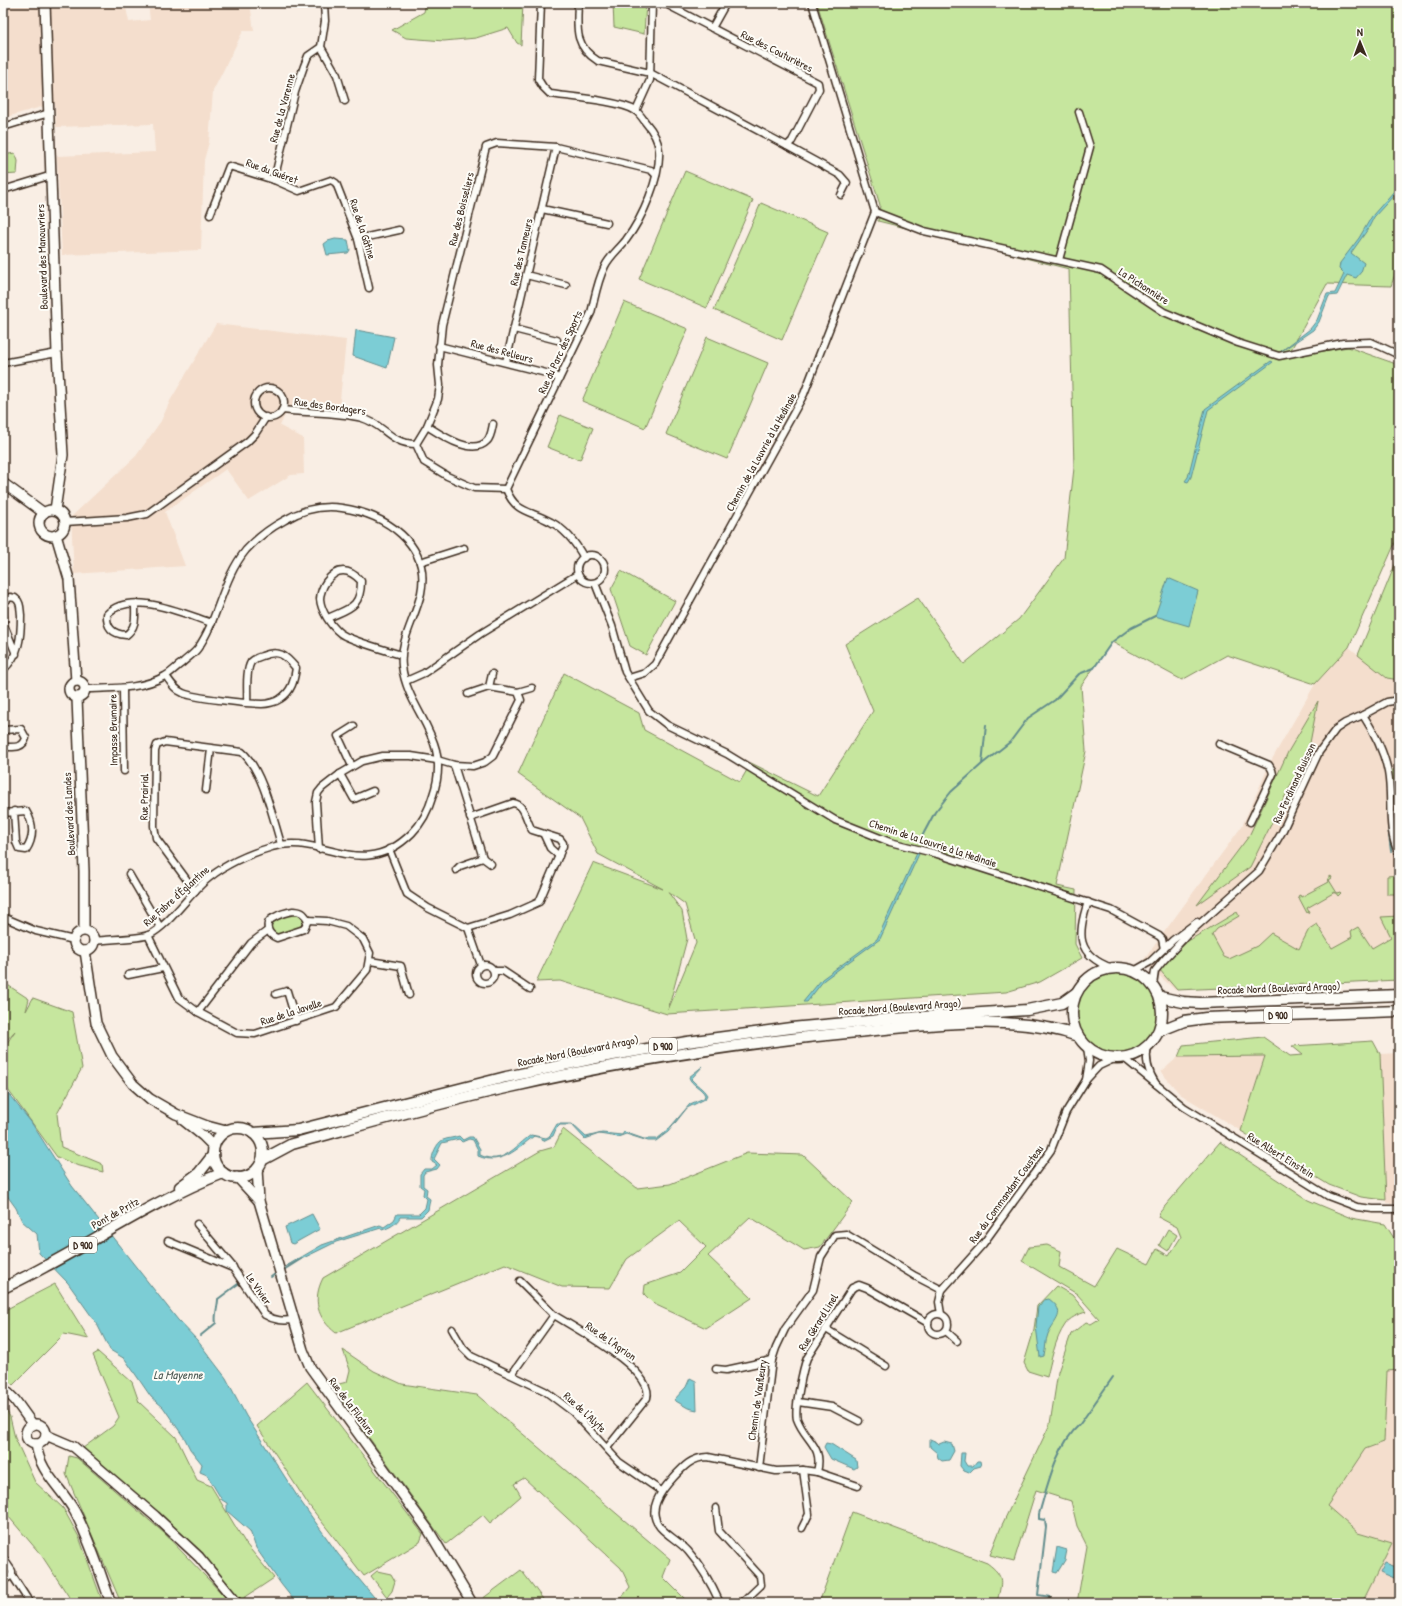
<svg xmlns="http://www.w3.org/2000/svg" width="1402" height="1606" font-family="'Patrick Hand',sans-serif">
	<style>
		.built { fill: #f4decd }
		.green { fill: #c6e69e; stroke: #80885e; fill-rule: evenodd }
		.water { fill: #7ccdd5; stroke: #628c8c }
		.lines { fill: none; stroke-linecap: round; stroke-linejoin: round }
		.stream { stroke: #628c8c; stroke-width: 2 }
		.street-casing { stroke: #3b2a1e; stroke-width: 9 }
		.secondary-casing { stroke: #3b2a1e; stroke-width: 12 }
		.primary-casing { stroke: #3b2a1e; stroke-width: 13 }
		.street { stroke: #fdfcf7; stroke-width: 6 }
		.secondary { stroke: #fdfcf7; stroke-width: 9 }
		.primary { stroke: #fdfcf7; stroke-width: 10 }
		.labels { text-anchor: middle; dominant-baseline: central; stroke-width: 4; stroke-linejoin: round; paint-order: stroke }
		.shield { fill: #fdfcf7; stroke: #75695f; stroke-width: 1 }
		.shield-label { font-size: 10px; font-weight: bold; fill: #3b2a1e }
		.street-label { font-size: 11px; fill: #3b2a1e; stroke: #fdfcf7 }
		.water-label { font-size: 12px; font-style: italic; fill: #4e5b55; stroke: #fdfcf7 }
	</style>
	<rect width="100%" height="100%" fill="#f9eee4"/>
	<filter id="ink" filterUnits="userSpaceOnUse"><feTurbulence type="fractalNoise" baseFrequency=".025" numOctaves="2"/><feDisplacementMap in="SourceGraphic" scale="8" xChannelSelector="R" yChannelSelector="G"/><feConvolveMatrix kernelMatrix="1 2 1 2 8 2 1 2 1" color-interpolation-filters="sRGB"/></filter>
	<g filter="url(#ink)">
		<g class="built">
			<polygon points="3,3 125,3 129,22 150,20 148,3 250,3 254,31 243,31 213,91 209,142 204,160 201,250 62,255 57,156 155,152 153,124 56,127 55,103 3,118"/>
			<polygon points="216,324 346,340 339,410 289,406 280,426 303,438 304,474 291,475 249,501 226,469 165,512 185,566 74,574 71,517 136,456 161,421 170,401"/>
			<polygon points="1349,647 1387,678 1399,680 1399,980 1175,990 1143,961 1242,826 1271,761 1315,684"/>
			<polygon points="1399,1053 1399,1203 1386,1203 1380,1054"/>
			<polygon points="1265,1056 1241,1131 1180,1094 1161,1072 1178,1057"/>
			<polygon points="1399,1370 1399,1603 1362,1603 1392,1543 1358,1533 1326,1506 1365,1449 1384,1442 1387,1371"/>
		</g>
		<g class="green">
			<polygon points="443,3 523,3 521,45 517,43 508,28 476,38 444,41 406,38 392,30 424,12 425,7"/>
			<polygon points="613,3 646,3 644,34 614,27"/>
			<path d="M817,3H1399V262L1391,286L1327,284L1287,357L1348,347L1399,365V534L1349,647L1315,684L1227,655L1182,680L1112,642L1081,686L1086,751L1057,886L1076,890L1075,944L1082,958L1040,982L1006,992L667,1014L560,981L536,982L593,863L663,889L598,854L580,818L518,774L564,673L639,713L644,730L740,782L751,763L818,796L873,711L845,644L918,598L964,664L1019,619L1064,558L1074,468L1069,269L878,221L880,205ZM668,892L685,904L696,943L668,1010L687,939L682,911Z"/>
			<polygon points="15,153 18,161 17,174 3,175 3,155"/>
			<polygon points="685,171 753,200 707,308 639,279"/>
			<polygon points="761,203 828,232 782,340 714,310"/>
			<polygon points="624,302 688,329 645,428 582,401"/>
			<polygon points="707,337 768,363 727,459 666,434"/>
			<polygon points="560,415 593,428 580,460 547,447"/>
			<polygon points="1399,555 1399,680 1387,678 1358,655"/>
			<polygon points="621,571 675,601 646,655 630,646 611,589"/>
			<polygon points="1318,701 1309,748 1250,867 1197,905 1249,836 1288,752"/>
			<polygon points="1391,770 1399,770 1399,798 1393,798"/>
			<polygon points="1399,875 1399,894 1387,894 1387,876"/>
			<polygon points="1331,876 1332,878 1329,880 1337,893 1340,892 1341,893 1338,896 1335,892 1307,908 1309,912 1307,913 1298,896 1300,895 1301,897 1329,882 1328,878"/>
			<polygon points="1237,912 1239,916 1217,929 1212,935 1224,957 1229,959 1257,946 1271,933 1299,949 1309,929 1317,924 1332,948 1352,937 1351,931 1358,927 1372,948 1391,937 1381,917 1399,916 1399,980 1177,990 1159,969 1188,941"/>
			<polygon points="295,913 302,915 304,920 299,929 277,936 270,930 273,919"/>
			<circle cx="1117" cy="1013" r="40"/>
			<polygon points="3,982 29,999 26,1011 33,998 72,1012 82,1068 57,1114 61,1147 102,1164 103,1172 76,1165 57,1157 3,1083 3,1049 15,1031 3,1044"/>
			<polygon points="1263,1037 1290,1056 1303,1055 1292,1046 1373,1041 1380,1054 1386,1200 1361,1197 1329,1185 1241,1131 1265,1056 1178,1057 1183,1045"/>
			<path d="M563,1129L637,1188L670,1184L747,1153L803,1155L853,1202L820,1247L804,1250L750,1217L708,1256L752,1298L706,1328L654,1304L644,1294L645,1285L680,1273L706,1247L679,1221L627,1259L610,1288L562,1287L505,1264L336,1333C317,1318 312,1300 323,1278L540,1151L554,1147Z"/>
			<polygon points="1220,1142 1308,1200 1351,1218 1385,1224 1399,1246 1399,1370 1387,1371 1384,1442 1365,1449 1327,1506 1358,1533 1392,1543 1362,1603 1077,1603 1087,1546 1077,1526 1071,1501 1036,1490 1014,1561 990,1555 1001,1527 1050,1424 1058,1372 1071,1334 1086,1322 1091,1324 1099,1319 1077,1294 1022,1261 1029,1247 1047,1245 1061,1251 1059,1267 1094,1286 1117,1249 1149,1264 1157,1249 1169,1256 1181,1237 1177,1227 1158,1217 1160,1212"/>
			<polygon points="1168,1229 1177,1235 1168,1251 1159,1245"/>
			<polygon points="55,1284 89,1339 64,1334 13,1385 3,1376 3,1311"/>
			<path d="M1056,1286L1072,1295L1086,1312C1079,1314 1069,1318 1065,1325C1055,1339 1051,1361 1047,1377L1028,1371L1024,1363L1034,1330L1037,1306Z"/>
			<polygon points="343,1350 374,1371 402,1384 477,1395 670,1559 663,1577 689,1603 612,1603 622,1597 630,1587 621,1568 524,1478 514,1484 521,1496 490,1523 483,1515 446,1544 338,1395 335,1385 347,1382 350,1370"/>
			<polygon points="98,1352 132,1382 139,1402 176,1437 197,1480 211,1486 246,1544 274,1578 241,1600 205,1557 83,1448 113,1426 119,1417 93,1355"/>
			<polygon points="307,1382 423,1534 420,1542 364,1576 308,1504 257,1426"/>
			<polygon points="3,1404 10,1417 15,1438 35,1482 63,1508 79,1537 103,1603 73,1603 42,1556 3,1510"/>
			<polygon points="69,1456 77,1458 164,1533 227,1599 224,1603 121,1603 66,1474"/>
			<path d="M852,1512L987,1563C1006,1577 1001,1582 997,1603H819Z"/>
			<polygon points="521,1570 546,1603 478,1603 478,1602"/>
			<polygon points="377,1571 391,1574 395,1581 392,1591 387,1597 371,1576"/>
		</g>
		<g class="water">
			<polygon points="1399,189 1399,192 1396,193 1374,217 1368,229 1351,253 1364,263 1361,272 1356,278 1347,275 1337,295 1329,296 1319,322 1313,330 1280,352 1310,329 1317,320 1327,294 1335,293 1344,274 1339,269 1340,263 1359,238 1372,216 1395,190"/>
			<polygon points="335,239 348,240 350,250 348,253 327,255 324,244 328,241"/>
			<polygon points="356,330 394,337 387,368 353,356"/>
			<polygon points="1271,361 1273,362 1208,410 1191,477 1188,482 1185,481 1188,477 1205,409"/>
			<polygon points="1168,578 1198,591 1189,626 1155,616"/>
			<polygon points="917,853 919,854 880,939 824,980 807,1002 803,1002 822,979 877,939"/>
			<path d="M703,1066L691,1079C696,1085 703,1088 707,1095L705,1099L687,1108L668,1132L656,1141H648L626,1134L618,1137L599,1134L585,1139L572,1125H560L556,1129L553,1136L543,1141L541,1138L534,1136C517,1149 501,1166 478,1156V1150L473,1140L469,1139L462,1142L459,1139L442,1143L434,1159L440,1165L437,1169L425,1172L423,1175V1186L427,1189L426,1196L430,1199L428,1210L421,1217H400C397,1224 389,1228 382,1230L381,1228L336,1242L281,1269L322,1245L380,1225L384,1227L394,1220L397,1214H419L425,1208L427,1199L423,1195L424,1189L420,1186V1174L424,1169H432L437,1165L432,1162C431,1156 437,1142 443,1140C448,1138 454,1138 459,1136L463,1140L469,1137H473L480,1149V1155C503,1166 515,1146 531,1135L546,1138L550,1136L557,1124H572L586,1137L602,1133L622,1135L624,1132L644,1139H657L667,1131L690,1104L704,1098L705,1095C701,1087 691,1085 689,1077Z"/>
			<polygon points="3,1087 31,1122 72,1186 178,1320 197,1340 226,1378 246,1416 299,1499 338,1554 379,1603 296,1603 281,1584 256,1548 250,1531 227,1511 227,1503 222,1500 207,1475 200,1472 202,1464 190,1449 185,1439 163,1407 151,1397 125,1359 110,1350 97,1324 68,1283 39,1253 37,1234 22,1221 16,1208 3,1190"/>
			<polygon points="312,1214 320,1229 293,1244 290,1243 285,1227"/>
			<path d="M1049,1299C1068,1313 1054,1320 1048,1334C1045,1341 1046,1349 1044,1356L1040,1357L1036,1326L1038,1307L1044,1300Z"/>
			<polygon points="690,1378 696,1381 697,1410 688,1408 674,1400 686,1387"/>
			<polygon points="930,1439 937,1442 939,1444 944,1442 952,1444 954,1451 949,1460 942,1461 938,1458 937,1453 930,1447"/>
			<polygon points="826,1443 831,1444 856,1460 857,1467 854,1469 831,1459 824,1447"/>
			<polygon points="961,1453 965,1453 964,1461 967,1466 973,1466 977,1461 980,1461 981,1466 974,1468 969,1473 964,1471 960,1466"/>
			<polygon points="1057,1547 1067,1550 1065,1560 1057,1573 1053,1572"/>
			<polygon points="1385,1563 1399,1568 1399,1581 1380,1573"/>
		</g>
		<g class="lines">
			<g class="stream">
				<polyline points="982,764 1010,742 1028,718 1055,700 1079,674 1094,668 1112,642 1131,628 1155,616"/>
				<polyline points="1398,826 1399,837"/>
				<polyline points="1388,827 1391,851"/>
				<polyline points="919,842 935,812 951,792 982,764 986,725"/>
				<polyline points="282,1271 301,1259"/>
				<polyline points="271,1277 275,1274"/>
				<path d="M200,1336L216,1323C214,1316 218,1307 218,1299L238,1284"/>
				<path d="M1049,1603L1050,1597L1038,1595L1046,1527L1045,1520L1039,1519V1514C1048,1484 1056,1446 1080,1424L1113,1377"/>
			</g>
			<g class="street-casing">
				<g id="street">
					<polyline points="324,3 325,21 321,47 337,75 345,101"/>
					<path d="M578,3C577,28 574,46 598,61L650,73L787,146L792,141L819,89L818,83L664,3"/>
					<polyline points="812,3 875,212"/>
					<polyline points="712,28 726,3"/>
					<polyline points="636,111 650,80 652,3"/>
					<polyline points="3,127 49,113"/>
					<polyline points="787,146 840,175 847,183 841,195"/>
					<polyline points="274,180 295,92 304,66 308,56 321,47"/>
					<polyline points="3,190 52,175"/>
					<polyline points="542,209 607,223"/>
					<polyline points="875,212 924,231 1101,270 1164,312 1238,343 1279,356 1343,343 1371,342 1399,355"/>
					<polyline points="210,215 229,166 274,180 299,191 331,180 336,183 358,239 369,288"/>
					<polyline points="358,239 399,230"/>
					<polyline points="1059,260 1090,147 1079,112"/>
					<polyline points="526,275 566,285"/>
					<polyline points="514,329 557,340"/>
					<polyline points="439,346 554,375 559,379"/>
					<polyline points="506,362 556,147"/>
					<polyline points="3,363 57,353"/>
					<circle cx="269" cy="403" r="15"/>
					<path d="M282,410C306,413 340,412 362,418C384,424 390,444 416,444L424,462L447,476L474,488L506,489"/>
					<path d="M427,426C440,434 472,457 487,441C491,437 492,429 493,424"/>
					<polyline points="416,444 427,426 438,399 440,385 438,365 442,325 486,147 497,143 556,147 651,170 656,175"/>
					<path d="M506,489L591,313C595,297 597,282 605,266C610,256 618,250 626,240C642,219 661,177 659,150C658,139 653,131 646,123C643,119 640,114 636,111C621,101 570,97 550,94L543,87L538,79L541,3"/>
					<path d="M506,489C516,514 530,510 551,522C566,530 576,543 584,558"/>
					<polyline points="65,522 127,518 147,514 247,442 255,434 266,417"/>
					<circle cx="591" cy="569" r="14"/>
					<polyline points="420,562 464,548"/>
					<polyline points="595,583 612,626 625,672 649,711 667,725 727,754 835,820 890,842 937,854 1111,910 1159,936 1162,939 1164,949"/>
					<path d="M135,604C135,617 137,627 126,635C112,634 106,627 107,614C131,589 184,614 212,623"/>
					<path d="M328,618C349,608 361,608 361,581C349,568 337,567 326,582C323,586 320,594 320,599C321,611 331,626 340,633C348,640 389,651 401,655"/>
					<path d="M3,670C20,655 21,636 21,615C20,608 21,602 15,598L10,597L3,603L4,625L16,654"/>
					<path d="M166,676C171,683 175,690 183,693C193,698 250,704 262,704C267,704 276,702 280,699C292,691 294,681 296,668C285,655 279,649 262,656C258,657 254,659 251,662C245,672 248,692 247,703"/>
					<polyline points="629,678 645,673 655,664 804,394 875,212"/>
					<polyline points="406,681 424,673 480,634 578,574"/>
					<polyline points="123,688 124,771"/>
					<path d="M85,689C112,688 140,690 165,676C171,673 176,667 182,663C187,658 194,654 198,648C219,618 222,579 246,550C257,538 270,528 285,520C302,510 322,505 342,508C385,514 431,544 421,593C416,617 399,642 402,666C408,714 453,738 433,795C429,809 422,823 412,833C361,884 320,831 272,847C248,854 223,865 204,882C188,896 168,926 149,935C138,939 108,939 95,941"/>
					<polyline points="518,692 532,688"/>
					<polyline points="468,694 489,687"/>
					<path d="M1363,715C1374,732 1384,751 1388,772C1393,798 1386,829 1399,854"/>
					<path d="M3,730L21,729L26,738C23,749 13,747 3,747"/>
					<polyline points="1219,744 1269,765 1272,770 1273,774 1250,822"/>
					<polyline points="454,765 483,858 460,866 456,870"/>
					<polyline points="352,766 338,736 354,726"/>
					<polyline points="340,774 354,799 373,791"/>
					<polyline points="206,790 211,749"/>
					<path d="M3,813L26,811C34,824 34,838 26,850L19,849L16,842L14,811"/>
					<polyline points="544,835 550,848 559,856"/>
					<polyline points="319,849 316,802 318,793 322,788 340,774 362,761 383,756 411,756 437,760 454,765 473,766 485,762 493,756 521,700 518,692 489,687 492,674"/>
					<path d="M389,849L407,894L428,908L468,928L510,915L539,902L563,846V843L560,839L532,830C526,821 525,804 513,803L470,818"/>
					<polyline points="483,858 491,864"/>
					<polyline points="129,874 160,927"/>
					<path d="M195,891L156,838L154,826L155,751L157,745L165,742L242,752C262,769 273,818 281,844"/>
					<path d="M1088,902C1077,934 1076,955 1112,968"/>
					<path d="M293,911C301,911 304,913 308,920L304,929L277,938C267,934 263,922 275,917C280,914 287,912 293,911Z"/>
					<polyline points="3,917 36,931 74,940"/>
					<polyline points="468,928 481,965"/>
					<polyline points="148,935 179,998 198,1012 237,1033 255,1034 336,1007 367,970 370,953 363,939 346,926 327,921 308,920"/>
					<polyline points="370,961 401,966 409,995"/>
					<circle cx="485" cy="974" r="9"/>
					<polyline points="495,971 503,971 530,989"/>
					<polyline points="1134,971 1150,962 1173,940 1197,922"/>
					<polyline points="128,975 163,968"/>
					<polyline points="1153,985 1155,971 1163,961 1187,935 1259,871 1282,832 1319,752 1336,729 1345,723 1363,715 1387,702 1399,700"/>
					<polyline points="276,994 287,991 296,1021"/>
					<polyline points="198,1012 251,943 267,931"/>
					<path d="M1148,1046C1145,1059 1148,1072 1156,1084"/>
					<polyline points="1124,1058 1184,1107 1328,1196 1357,1207 1373,1209 1399,1209"/>
					<polyline points="1086,1080 1089,1061 1087,1047"/>
					<polyline points="197,1224 233,1267"/>
					<path d="M168,1241L233,1268L265,1315C275,1321 283,1321 294,1320"/>
					<polyline points="520,1281 554,1315"/>
					<circle cx="938" cy="1324" r="10"/>
					<polyline points="941,1314 939,1302 942,1290 983,1244 1051,1150 1066,1112 1086,1080 1099,1066 1116,1058"/>
					<polyline points="452,1329 463,1348 471,1356 545,1391 573,1412 619,1462 661,1491"/>
					<polyline points="826,1329 886,1366"/>
					<polyline points="946,1331 957,1341"/>
					<polyline points="716,1369 726,1370 772,1360"/>
					<path d="M512,1374L554,1315C576,1329 655,1370 647,1398L607,1448"/>
					<polyline points="798,1402 832,1407 859,1421"/>
					<polyline points="759,1468 772,1360 776,1348 785,1329 813,1290 821,1257 835,1235 846,1234 915,1276 942,1290"/>
					<path d="M817,1472C824,1446 805,1441 797,1419C794,1410 803,1368 807,1358L852,1288L859,1285L867,1288L928,1323"/>
					<polyline points="716,1508 719,1531 760,1576 761,1585 742,1603"/>
					<polyline points="802,1528 809,1514 803,1470"/>
					<polyline points="3,1558 12,1571 12,1575"/>
					<polyline points="3,1581 12,1575 30,1603"/>
					<path d="M720,1603C711,1583 702,1567 688,1551C680,1542 668,1536 660,1527C646,1510 661,1491 673,1478C683,1467 692,1457 708,1457L776,1471L803,1470L817,1472L858,1486"/>
				</g>
			</g>
			<g class="secondary-casing">
				<g id="secondary">
					<polyline points="45,3 57,353 63,455 55,510"/>
					<polyline points="3,483 44,513"/>
					<circle cx="52" cy="523" r="13"/>
					<polyline points="56,535 69,579 76,681"/>
					<circle cx="77" cy="689" r="8"/>
					<polyline points="77,698 84,871 84,930"/>
					<circle cx="84" cy="941" r="10"/>
					<polyline points="85,951 96,1023 112,1056 133,1084 150,1099 176,1114 207,1126 226,1131"/>
					<polyline points="183,1120 203,1136 214,1147"/>
					<polyline points="257,1169 259,1201 303,1350 310,1367 429,1531 472,1603"/>
					<polyline points="237,1177 259,1201"/>
					<polyline points="3,1388 15,1400 33,1425"/>
					<circle cx="36" cy="1434" r="10"/>
					<polyline points="46,1435 74,1447 155,1516 199,1557 237,1603"/>
					<path d="M36,1444C40,1474 61,1486 75,1512C90,1540 100,1573 111,1603"/>
				</g>
			</g>
			<g class="primary-casing">
				<g id="primary">
					<circle cx="1117" cy="1013" r="45"/>
					<polyline points="1160,997 1183,1002 1200,1003 1399,995"/>
					<polyline points="1159,1031 1184,1021 1206,1018 1399,1011"/>
					<circle cx="238" cy="1153" r="25"/>
					<polyline points="253,1133 298,1130 506,1077 596,1058 687,1042 791,1028 890,1019 1027,1010 1062,1003 1076,993"/>
					<path d="M262,1160L292,1144C365,1124 437,1103 510,1087C628,1060 746,1042 867,1031C931,1024 1017,1014 1078,1036"/>
					<polyline points="180,1187 199,1173 213,1155"/>
					<path d="M3,1288C78,1253 146,1203 223,1173"/>
				</g>
			</g>
			<use href="#street" class="street"/>
			<use href="#secondary" class="secondary"/>
			<use href="#primary" class="primary"/>
		</g>
	</g>
	<g class="labels">
		<g class="shield">
			<rect x="1264" y="1007" width="28" height="16" rx="3"/>
			<rect x="649" y="1038" width="28" height="16" rx="3"/>
			<rect x="69" y="1237" width="28" height="16" rx="3"/>
		</g>
		<g class="shield-label">
			<text x="1278" y="1015">D 900</text>
			<text x="663" y="1046">D 900</text>
			<text x="83" y="1245">D 900</text>
		</g>
		<g class="street-label">
			<text transform="translate(777 51) rotate(27)">Rue des Couturières</text>
			<text transform="translate(282 108) rotate(-75)">Rue de la Varenne</text>
			<text transform="translate(272 171) rotate(20)">Rue du Guéret</text>
			<text transform="translate(461 209) rotate(-76)">Rue des Boisseliers</text>
			<text transform="translate(363 229) rotate(72)">Rue de la Gâtine</text>
			<text transform="translate(521 252) rotate(-77)">Rue des Tanneurs</text>
			<text transform="translate(42 257) rotate(-92)">Boulevard des Manouvriers</text>
			<text transform="translate(1144 286) rotate(33)">La Pichonnière</text>
			<text transform="translate(502 351) rotate(15)">Rue des Relieurs</text>
			<text transform="translate(560 352) rotate(-65)">Rue du Parc des Sports</text>
			<text transform="translate(330 406) rotate(8)">Rue des Bordagers</text>
			<text transform="translate(761 452) rotate(-61)">Chemin de la Louvrie à la Hedinaie</text>
			<text transform="translate(113 730) rotate(-91)">Impasse Brumaire</text>
			<text transform="translate(1294 783) rotate(-65)">Rue Ferdinand Buisson</text>
			<text transform="translate(144 797) rotate(-89)">Rue Prairial</text>
			<text transform="translate(69 814) rotate(-93)">Boulevard des Landes</text>
			<text transform="translate(933 843) rotate(18)">Chemin de la Louvrie à la Hedinaie</text>
			<text transform="translate(176 896) rotate(-42)">Rue Fabre d'Églantine</text>
			<text transform="translate(1279 988) rotate(-2)">Rocade Nord (Boulevard Arago)</text>
			<text transform="translate(900 1007) rotate(-4)">Rocade Nord (Boulevard Arago)</text>
			<text transform="translate(291 1012) rotate(-18)">Rue de la Javelle</text>
			<text transform="translate(578 1051) rotate(-11)">Rocade Nord (Boulevard Arago)</text>
			<text transform="translate(1281 1155) rotate(32)">Rue Albert Einstein</text>
			<text transform="translate(1006 1194) rotate(-54)">Rue du Commandant Cousteau</text>
			<text transform="translate(115 1213) rotate(-29)">Pont de Pritz</text>
			<text transform="translate(259 1289) rotate(56)">Le Vivier</text>
			<text transform="translate(818 1322) rotate(-58)">Rue Gérard Linel</text>
			<text transform="translate(611 1341) rotate(35)">Rue de l'Agrion</text>
			<text transform="translate(757 1400) rotate(-82)">Chemin de Vaufleury</text>
			<text transform="translate(352 1406) rotate(53)">Rue de la Filature</text>
			<text transform="translate(585 1412) rotate(43)">Rue de l'Alyte</text>
		</g>
		<g class="water-label">
			<text x="178" y="1374">La Mayenne</text>
		</g>
	</g>
	<rect width="1402" height="1606" fill="none" stroke="#fdfcf7" stroke-width="16"/>
	<rect x="8" y="8" width="1386" height="1590" fill="none" stroke="#3b2a1e" stroke-width="1.5" filter="url(#ink)"/>
	<g transform="translate(1360 42) rotate(359)" stroke="#fdfcf7" stroke-width="3" paint-order="stroke">
	<path d="M0-3L7 15L0 10L-7 15Z" fill="#3b2a1e"/>
	<text y="-6" font-size="11" font-weight="bold" text-anchor="middle" fill="#3b2a1e">N</text>
	</g>
</svg>
